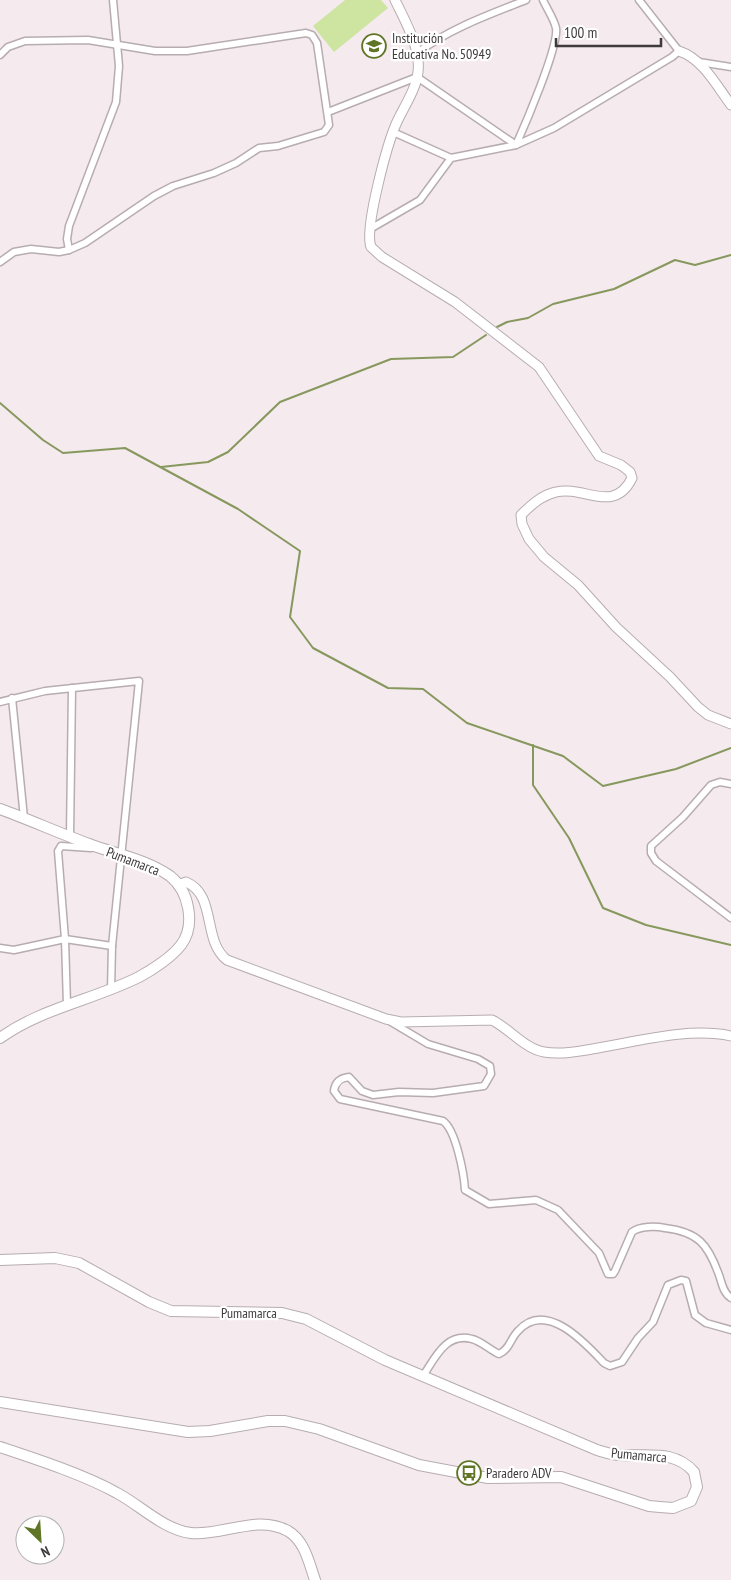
<svg xmlns="http://www.w3.org/2000/svg" width="731" height="1580" font-family="'PT Sans Narrow',sans-serif">
	<style>
		.green { fill: #cee4a1 }
		.lines { fill: none; stroke-linecap: round; stroke-linejoin: round }
		.stream { stroke: #87985e; stroke-width: 2 }
		.street-casing { stroke: #b7adb0; stroke-width: 9 }
		.secondary-casing { stroke: #b7adb0; stroke-width: 11 }
		.primary-casing { stroke: #b7adb0; stroke-width: 12 }
		.street { stroke: #fff; stroke-width: 6 }
		.secondary { stroke: #fff; stroke-width: 9 }
		.primary { stroke: #fff; stroke-width: 10 }
		.labels { text-anchor: middle; dominant-baseline: central; stroke-width: 4.5; stroke-linejoin: round; paint-order: stroke }
		.poi-label { font-size: 14px; fill: #3f3b3c; stroke: #fff; text-anchor: start }
		.street-label { font-size: 14px; fill: #3f3b3c; stroke: #fff }
	</style>
	<rect width="100%" height="100%" fill="#f5eaed"/>
	<polygon class="green" points="345,0 381,0 388,8 334,52 313,26"/>
	<g class="lines">
		<g class="stream">
			<polyline points="497,327 507,322 528,318 553,304 614,289 675,260 695,265 731,255"/>
			<polyline points="0,403 43,440 63,453 125,448 238,509 300,551 290,617 313,648 388,688 423,689 467,723 563,756 603,786 676,769 731,748"/>
			<polyline points="161,467 208,462 228,452 280,402 391,359 453,357 486,335"/>
			<polyline points="533,745 533,785 569,838 603,908 646,925 731,945"/>
		</g>
		<g class="street-casing">
			<g id="street">
				<path d="M417,53C451,28 488,15 526,0"/>
				<polyline points="0,55 8,47 25,41 88,40 155,51 187,51 306,33 312,35 317,43 329,125 324,132 278,146 259,148 236,163 214,173 173,186 154,196 85,243 69,250 59,252 31,249 14,252 0,262"/>
				<polyline points="699,62 731,67"/>
				<path d="M328,112L417,77L516,145C525,125 559,46 556,28C554,19 547,9 543,0"/>
				<polyline points="393,132 451,158"/>
				<polyline points="370,229 420,200 451,158 516,145 554,128 672,57 679,51 639,0"/>
				<polyline points="69,250 67,239 69,226 116,102 119,66 113,0"/>
				<polyline points="12,698 24,818"/>
				<polyline points="0,702 45,691 139,681 112,946 111,990"/>
				<polyline points="731,784 720,782 711,785 683,817 651,846 651,853 656,861 731,918"/>
				<polyline points="70,836 72,688"/>
				<polyline points="0,948 14,950 65,939 112,946"/>
				<polyline points="67,1005 65,939 58,851 61,846 91,848"/>
				<path d="M391,1022L428,1044L478,1059L490,1066L491,1074L484,1086L433,1093L399,1092L373,1095L362,1091L349,1077C340,1078 335,1082 334,1091L340,1099L443,1121C456,1130 464,1174 465,1190L489,1204L536,1200L558,1210L599,1253L608,1274H613L615,1271L632,1232C640,1226 655,1226 665,1228C698,1232 708,1244 719,1275C722,1283 723,1293 731,1298"/>
				<path d="M423,1376C435,1358 446,1332 472,1339C481,1341 490,1350 499,1354C510,1349 510,1339 518,1331C546,1299 586,1344 604,1363L610,1366L622,1362L638,1338L653,1322L668,1285L681,1280L686,1281L695,1315L706,1323L731,1330"/>
			</g>
		</g>
		<g class="secondary-casing">
			<g id="secondary">
				<path d="M395,0C405,21 421,48 418,72C416,90 403,108 396,124C387,145 364,229 371,247L382,257L455,302L539,367L599,456L621,465L630,472L632,478C614,515 584,485 556,492C542,495 531,505 521,515L522,524L529,539L544,557L578,585L616,627L670,677L698,707L708,715L731,724"/>
				<path d="M679,51C703,59 716,85 731,105"/>
				<path d="M178,885L186,882C217,895 202,941 227,960L386,1019L401,1022L492,1020C510,1029 525,1049 544,1052C561,1055 581,1051 598,1048C639,1041 690,1027 731,1036"/>
			</g>
		</g>
		<g class="primary-casing">
			<g id="primary">
				<path d="M0,809C30,820 59,833 89,844C115,854 146,859 170,876C189,891 196,925 181,945C172,957 152,970 139,977C93,1000 42,1008 0,1038"/>
				<path d="M0,1260L55,1258L79,1263L149,1302L171,1311L282,1313L306,1319L385,1360L597,1450C604,1452 612,1455 620,1455C647,1457 674,1449 694,1472L697,1487L691,1501L673,1508L660,1507L649,1506L561,1477L488,1478L419,1465L319,1429L285,1421H268L210,1431L188,1432L0,1402"/>
				<path d="M0,1447C36,1459 85,1475 117,1493C140,1505 164,1530 191,1533C223,1536 257,1514 288,1531C305,1541 309,1563 315,1580"/>
			</g>
		</g>
		<use href="#street" class="street"/>
		<use href="#secondary" class="secondary"/>
		<use href="#primary" class="primary"/>
	</g>
	<defs>
		<g id="school-ring" transform="scale(1.25)"><circle r="9.5" fill="#fff" stroke="#607526" stroke-width="1.5"/><path d="M0-5L7-2L0 1L-7-2ZM-4 1L0 2.5L4 1V4Q0 6-4 4Z" fill="#607526"/></g>
		<g id="bus-ring" transform="scale(1.25)"><circle r="9.5" fill="#fff" stroke="#607526" stroke-width="1.5"/><path d="M-5-6H5V4H4V6H2V4H-2V6H-4V4H-5ZM-3.5-4V0h7V-4ZM-3.5 1.2v1.5H-2V1.2ZM2 1.2v1.5H3.5V1.2Z" fill="#607526"/></g>
	</defs>
	<g fill-rule="evenodd">
		<use href="#school-ring" x="374" y="46"/>
		<use href="#bus-ring" x="469" y="1473"/>
	</g>
	<g class="labels">
		<g class="poi-label">
			<text x="392" y="38">Institución<tspan x="392" dy="16">Educativa No. 50949</tspan></text>
			<text x="486" y="1473">Paradero ADV</text>
		</g>
		<g class="street-label">
			<text transform="translate(133 861) rotate(21)">Pumamarca</text>
			<text x="249" y="1313">Pumamarca</text>
			<text transform="translate(639 1455) rotate(5)">Pumamarca</text>
		</g>
	</g>
	<g transform="translate(40 1540) rotate(155)"><circle r="24" fill="#ffffff" stroke="#b2b1b1"/>
	<path d="M0-4L9 19L0 12L-9 19Z" fill="#607526"/>
	<text y="-8" font-size="14" font-weight="bold" text-anchor="middle" fill="#3f3b3c">N</text>
	</g>
	<path d="M556 38v8h105v-8" fill="none" stroke="#3f3b3c" stroke-width="2.5"/>
	<text x="564" y="38" font-size="15" fill="#3f3b3c" stroke="#ffffff" stroke-width="4" paint-order="stroke">100 m</text>
</svg>
